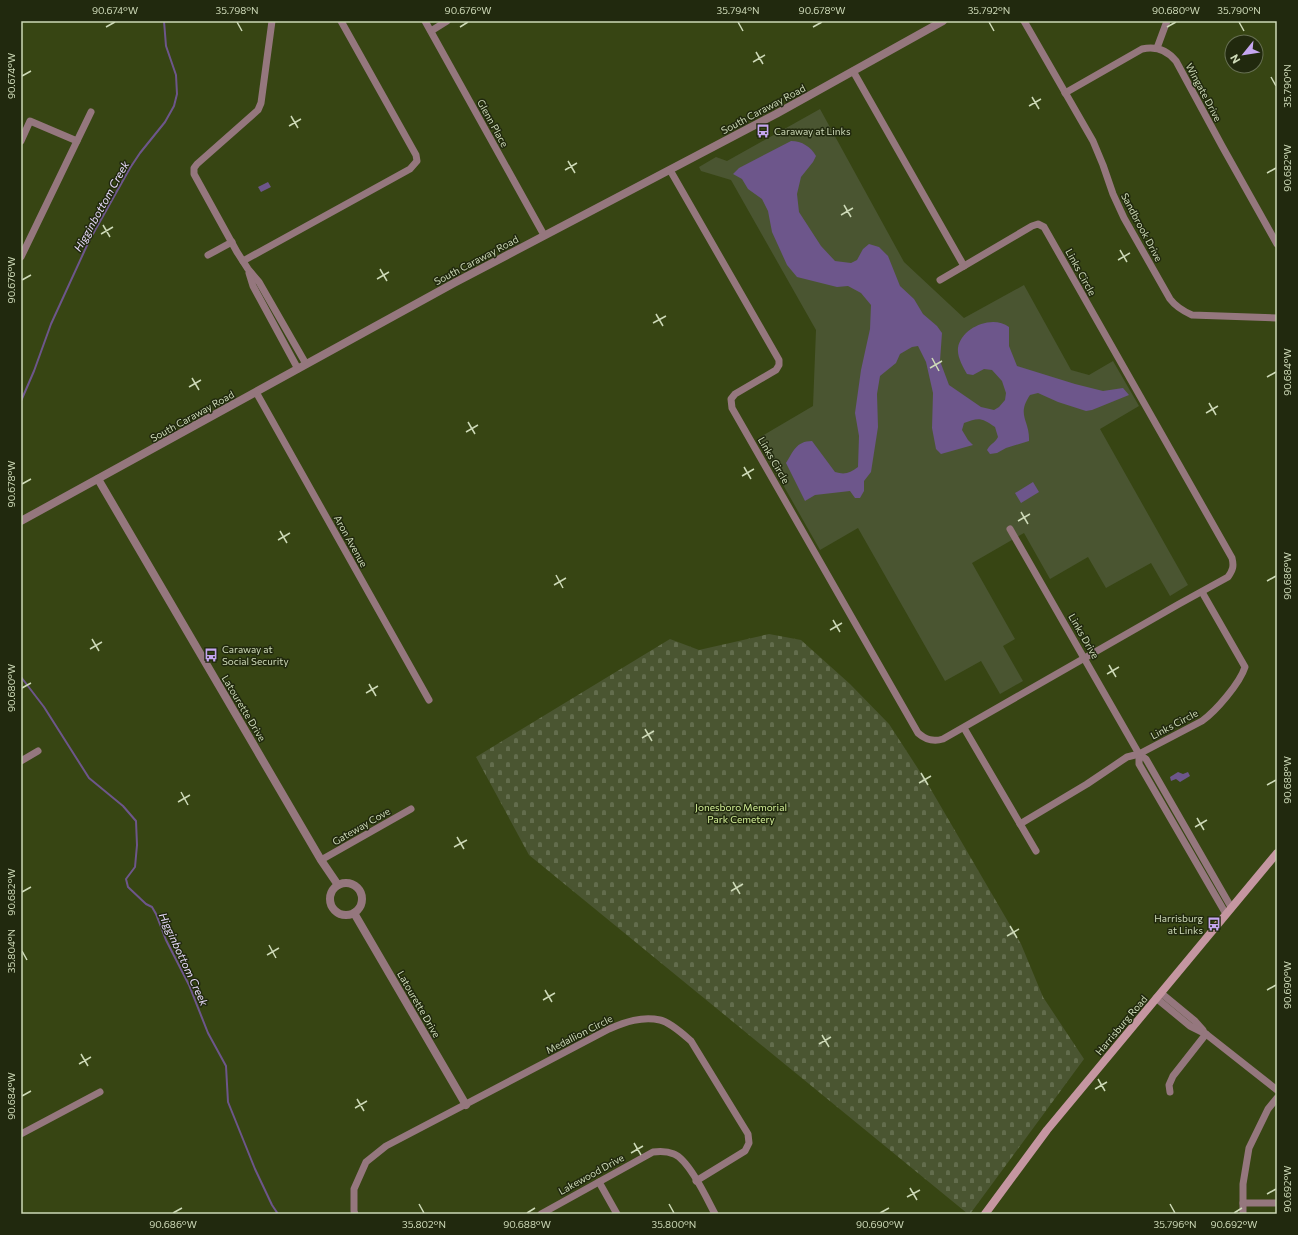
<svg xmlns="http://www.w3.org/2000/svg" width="1298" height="1235" font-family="Commissioner,sans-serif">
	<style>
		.green { fill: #4a5531 }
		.cemetery { fill: url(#cemetery-stones) }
		.water { fill: #6d568b }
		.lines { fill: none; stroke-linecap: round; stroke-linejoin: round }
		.stream { stroke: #6d568b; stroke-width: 2 }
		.minor { stroke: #95777e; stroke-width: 7 }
		.tertiary { stroke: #95777e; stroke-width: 8 }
		.secondary { stroke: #c596a1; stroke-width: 8 }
		.ticks { fill: none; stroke: #cdd9b7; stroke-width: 1.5 }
		.labels { text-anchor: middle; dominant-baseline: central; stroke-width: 3; stroke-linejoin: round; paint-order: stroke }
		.street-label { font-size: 10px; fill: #cdd9b7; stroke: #21290e }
		.poi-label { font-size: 10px; fill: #cdd9b7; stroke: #21290e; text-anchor: start }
		.park-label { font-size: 10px; fill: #d3ef97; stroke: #21290e }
		.water-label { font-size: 11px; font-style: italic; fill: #e7dafb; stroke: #21290e }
		.neatline { fill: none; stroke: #cdd9b7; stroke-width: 1.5 }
		.ticks-label { font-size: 10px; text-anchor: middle; fill: #cdd9b7 }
	</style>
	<defs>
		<pattern id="cemetery-stones" width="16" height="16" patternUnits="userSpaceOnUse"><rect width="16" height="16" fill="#4a5531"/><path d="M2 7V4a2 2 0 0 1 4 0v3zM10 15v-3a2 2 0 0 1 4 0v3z" fill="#636d4d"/></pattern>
	</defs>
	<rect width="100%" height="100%" fill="#374513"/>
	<polygon class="green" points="820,109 904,262 964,318 1024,285 1071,370 1089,375 1113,361 1139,406 1100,429 1188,585 1170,596 1151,563 1106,588 1088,557 1050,579 1024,533 972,563 1015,639 1003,646 1023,681 1000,694 981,661 945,681 858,528 820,550 757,439 813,406 816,330 731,180 701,171 699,167 716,157 727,161"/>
	<polygon class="cemetery" points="769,634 801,640 850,684 889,724 926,781 1021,944 1043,997 1084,1059 970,1214 968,1214 529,855 476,757 670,639 699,650"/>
	<g class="water">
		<path d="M791,141C802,141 811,147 816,156L813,162L801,177L797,194L799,212L821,246L835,261L851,263L857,260L863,249L869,244L879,247L888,256L900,286L914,299L923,314L937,326L942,333L940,361L949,385L981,407L994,410L999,407L1005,400L1006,393L1002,381L992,370L984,369L973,375L967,374C963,367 957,357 958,348C961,328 992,314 1009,327V346L1017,366L1075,384L1103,391L1123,388L1129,395L1092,410L1086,411L1058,402L1038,393L1030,395C1016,416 1030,420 1029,441L1006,448L997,453L990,454L987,450C990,444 995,443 998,437L995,427C982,418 979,417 964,423L962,430L968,440L973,445L941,454L936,449L932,428L933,393L926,362L918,346L912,347L900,354L896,363L880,376L877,394L878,427L871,472L864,481V491L860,498H855L850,491L815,495L805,501L786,463C793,452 796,441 812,441L835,472C845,475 850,473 858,467L859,436L855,413L861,370L870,329L871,305L861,293L848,286L837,287L797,277L787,265L772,232L768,211L762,199L748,189L742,179L733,174L739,168Z"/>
		<polygon points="268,182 271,187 261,192 258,187"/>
		<polygon points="1033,482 1039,492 1021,503 1015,493"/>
		<polygon points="1178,772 1183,774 1188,772 1190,776 1180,782 1176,779 1171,781 1170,777"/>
	</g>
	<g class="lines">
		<g class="stream">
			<polyline points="21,401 34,371 51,324 89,241 130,168 140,153 165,122 174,106 177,94 176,75 166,46 164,21"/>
			<polyline points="21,677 44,707 89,778 123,806 136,821 137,845 135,867 126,879 128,887 146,904 152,907 156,914 166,940 189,985 208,1033 226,1066 228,1102 255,1169 272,1205 278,1214"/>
		</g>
		<g class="minor">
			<polyline points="272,21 261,103 258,110 197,164 194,168 194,174 237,252 248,269 259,282 306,364"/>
			<polyline points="425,21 544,235"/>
			<path d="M1024,21L1093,141L1103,165L1113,194L1124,218L1170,299C1176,307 1183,311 1192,315L1277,318"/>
			<polyline points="431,31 447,21"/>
			<polyline points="1157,48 1167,21"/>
			<path d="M1065,93L1142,49C1155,46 1167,50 1176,61L1222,146L1277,244"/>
			<polyline points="21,141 30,121 77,141"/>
			<path d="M670,170L779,360V365L776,370L735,394L731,399L732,408L918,733C926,740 933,742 943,739L1179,604L1228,577C1233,570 1234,566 1232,558L1044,227L1038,224L1032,226L964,266L853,71"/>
			<polyline points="208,255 232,242"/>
			<polyline points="21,257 91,112"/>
			<polyline points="243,261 410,169 417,161 416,155 341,21"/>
			<polyline points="249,273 253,286 298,369"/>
			<polyline points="940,280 964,266"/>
			<polyline points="256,392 429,700"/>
			<polyline points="1010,529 1139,754 1146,759 1231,907"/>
			<polyline points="964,728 1036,851"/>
			<polyline points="1139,754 1139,764 1226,914"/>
			<polyline points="21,761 38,751"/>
			<path d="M1020,824L1087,784L1127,757L1139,754L1202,721C1216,711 1240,683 1245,667L1202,592"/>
			<polyline points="321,860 411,809"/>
			<polyline points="1161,993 1195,1021 1203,1030"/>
			<polyline points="1156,998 1190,1026 1206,1034 1277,1090"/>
			<polyline points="1170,1092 1169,1085 1173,1076 1206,1034"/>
			<polyline points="21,1134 100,1092"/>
			<polyline points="599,1182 617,1214"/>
			<polyline points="1243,1203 1277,1203"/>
			<path d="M355,1214L354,1211V1189L366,1162L386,1146L609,1029C625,1022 642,1016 660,1020C670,1022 683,1034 691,1041L748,1134L749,1143L745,1151L696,1181"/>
			<path d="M541,1214L653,1152C660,1151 667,1151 674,1154C689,1160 707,1199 715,1214"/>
			<polyline points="1243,1214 1243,1184 1249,1148 1268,1109 1277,1098"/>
		</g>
		<g class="tertiary">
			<polyline points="98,479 321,860 338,885"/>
			<polyline points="21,521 454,283 776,114 943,21"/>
			<circle cx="346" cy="899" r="16"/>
			<polyline points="354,913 466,1105"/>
		</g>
		<polyline class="secondary" points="985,1214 1047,1130 1277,853"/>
	</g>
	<path class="ticks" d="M237,22L242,31M738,22L743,31M989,22L994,31M1239,22L1244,31M106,27L115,22M460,27L468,22M813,27L822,22M1167,27L1176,22M756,52L763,64M753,62L765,55M22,76L31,71M1271,77L1276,86M1032,97L1039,109M1029,106L1041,99M291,116L298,128M289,126L301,119M568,161L575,173M565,170L577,163M1267,173L1276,168M844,205L851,217M841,215L853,208M103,225L110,237M101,234L113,227M1120,250L1127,262M1118,260L1130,253M380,269L387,281M377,279L389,272M22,280L31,275M656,314L663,326M653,323L666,316M932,358L939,371M930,368L942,361M1267,377L1276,372M192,378L199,390M189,387L201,380M1209,403L1216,415M1206,413L1218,406M468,422L475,434M466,432L478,425M744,467L751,479M742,476L754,469M22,484L31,479M1021,512L1028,524M1018,521L1030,514M280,531L287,543M278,540L290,533M556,575L563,588M1267,581L1276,576M554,585L566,578M833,620L840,632M830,630L842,623M92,639L99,651M90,649L102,642M1109,665L1116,677M1107,674L1119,667M369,684L376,696M22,688L31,683M366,693L378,686M645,729L652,741M642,738L654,731M921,773L928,785M919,783L931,776M1267,785L1276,780M181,792L188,805M178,802L190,795M1197,818L1204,830M1195,827L1207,820M457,837L464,849M454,847L467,840M733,882L740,894M731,891L743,884M22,892L31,887M1010,926L1017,938M1007,936L1019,929M269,945L276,958M22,951L27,960M267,955L279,948M545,990L552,1002M1267,990L1276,985M543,1000L555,993M822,1035L829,1047M819,1044L831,1037M81,1054L88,1066M79,1064L91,1057M1098,1079L1105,1091M1095,1089L1107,1082M22,1096L31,1091M357,1099L364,1111M355,1108L367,1101M634,1143L641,1155M631,1153L643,1146M910,1188L917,1200M1267,1194L1276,1189M907,1197L920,1190M419,1204L424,1213M669,1204L674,1213M1170,1204L1175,1213M173,1213L182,1208M527,1213L535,1208M880,1213L889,1208M1234,1213L1242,1208"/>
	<defs>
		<g id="bus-bare" transform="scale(1.08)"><path d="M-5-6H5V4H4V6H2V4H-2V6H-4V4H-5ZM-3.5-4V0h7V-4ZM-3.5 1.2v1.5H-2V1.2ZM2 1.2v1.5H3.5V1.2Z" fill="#c5a6f0" stroke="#21290e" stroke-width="2.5" paint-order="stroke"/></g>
	</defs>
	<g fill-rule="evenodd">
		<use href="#bus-bare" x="763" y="131"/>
		<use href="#bus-bare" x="211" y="655"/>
		<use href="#bus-bare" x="1214" y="924"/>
	</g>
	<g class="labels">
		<g class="street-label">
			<text transform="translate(1204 92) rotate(62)">Wingate Drive</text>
			<text transform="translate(763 109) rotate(-28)">South Caraway Road</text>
			<text transform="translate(493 123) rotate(61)">Glenn Place</text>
			<text transform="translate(1142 227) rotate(62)">Sandbrook Drive</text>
			<text transform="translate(476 260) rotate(-28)">South Caraway Road</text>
			<text transform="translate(1081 272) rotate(61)">Links Circle</text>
			<text transform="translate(192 416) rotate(-29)">South Caraway Road</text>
			<text transform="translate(774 460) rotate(60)">Links Circle</text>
			<text transform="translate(351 541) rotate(61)">Aron Avenue</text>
			<text transform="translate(1084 636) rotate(60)">Links Drive</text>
			<text transform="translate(244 708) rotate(59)">Latourette Drive</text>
			<text transform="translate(1174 724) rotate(-28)">Links Circle</text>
			<text transform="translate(361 826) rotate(-30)">Gateway Cove</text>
			<text transform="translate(419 1004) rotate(60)">Latourette Drive</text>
			<text transform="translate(1121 1025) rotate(-50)">Harrisburg Road</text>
			<text transform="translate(579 1034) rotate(-27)">Medallion Circle</text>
			<text transform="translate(591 1174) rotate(-29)">Lakewood Drive</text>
		</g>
		<g class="poi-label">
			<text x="774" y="131">Caraway at Links</text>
			<text x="222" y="649">Caraway at<tspan x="222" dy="12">Social Security</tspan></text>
			<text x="1203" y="918" text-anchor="end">Harrisburg<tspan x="1203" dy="12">at Links</tspan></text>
		</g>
		<g class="park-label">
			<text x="741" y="807">Jonesboro Memorial<tspan x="741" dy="12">Park Cemetery</tspan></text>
		</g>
		<g class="water-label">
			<text transform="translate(101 206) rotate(-61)">Higginbottom Creek</text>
			<text transform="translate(184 959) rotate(65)">Higginbottom Creek</text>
		</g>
	</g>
	<rect width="1298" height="1235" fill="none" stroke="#21290e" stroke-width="44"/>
	<g transform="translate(1244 54) rotate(240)"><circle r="19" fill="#21290e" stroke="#666f52"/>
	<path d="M0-3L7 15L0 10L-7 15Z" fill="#c5a6f0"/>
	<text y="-6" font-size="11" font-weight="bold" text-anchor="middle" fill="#cdd9b7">N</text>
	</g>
	<rect x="22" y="22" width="1254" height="1191" class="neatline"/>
	<g class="ticks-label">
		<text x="115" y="14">90.674°W</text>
		<text x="237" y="14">35.798°N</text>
		<text x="468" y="14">90.676°W</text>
		<text x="738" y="14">35.794°N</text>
		<text x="822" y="14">90.678°W</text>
		<text x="989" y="14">35.792°N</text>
		<text x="1176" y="14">90.680°W</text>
		<text x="1239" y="14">35.790°N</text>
		<text transform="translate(11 76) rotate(-90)" y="4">90.674°W</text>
		<text transform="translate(1287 86) rotate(-90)" y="4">35.790°N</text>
		<text transform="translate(1287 168) rotate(-90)" y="4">90.682°W</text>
		<text transform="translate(11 280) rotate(-90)" y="4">90.676°W</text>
		<text transform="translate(1287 372) rotate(-90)" y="4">90.684°W</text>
		<text transform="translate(11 484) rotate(-90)" y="4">90.678°W</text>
		<text transform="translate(1287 576) rotate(-90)" y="4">90.686°W</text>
		<text transform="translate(11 688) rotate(-90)" y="4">90.680°W</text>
		<text transform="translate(1287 780) rotate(-90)" y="4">90.688°W</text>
		<text transform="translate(11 892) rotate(-90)" y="4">90.682°W</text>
		<text transform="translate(11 951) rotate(-90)" y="4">35.804°N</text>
		<text transform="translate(1287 985) rotate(-90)" y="4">90.690°W</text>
		<text transform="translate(11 1096) rotate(-90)" y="4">90.684°W</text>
		<text transform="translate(1287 1189) rotate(-90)" y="4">90.692°W</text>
		<text x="173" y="1228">90.686°W</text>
		<text x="424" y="1228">35.802°N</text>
		<text x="527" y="1228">90.688°W</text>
		<text x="674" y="1228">35.800°N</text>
		<text x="880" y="1228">90.690°W</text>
		<text x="1175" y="1228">35.796°N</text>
		<text x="1234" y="1228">90.692°W</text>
	</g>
</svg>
